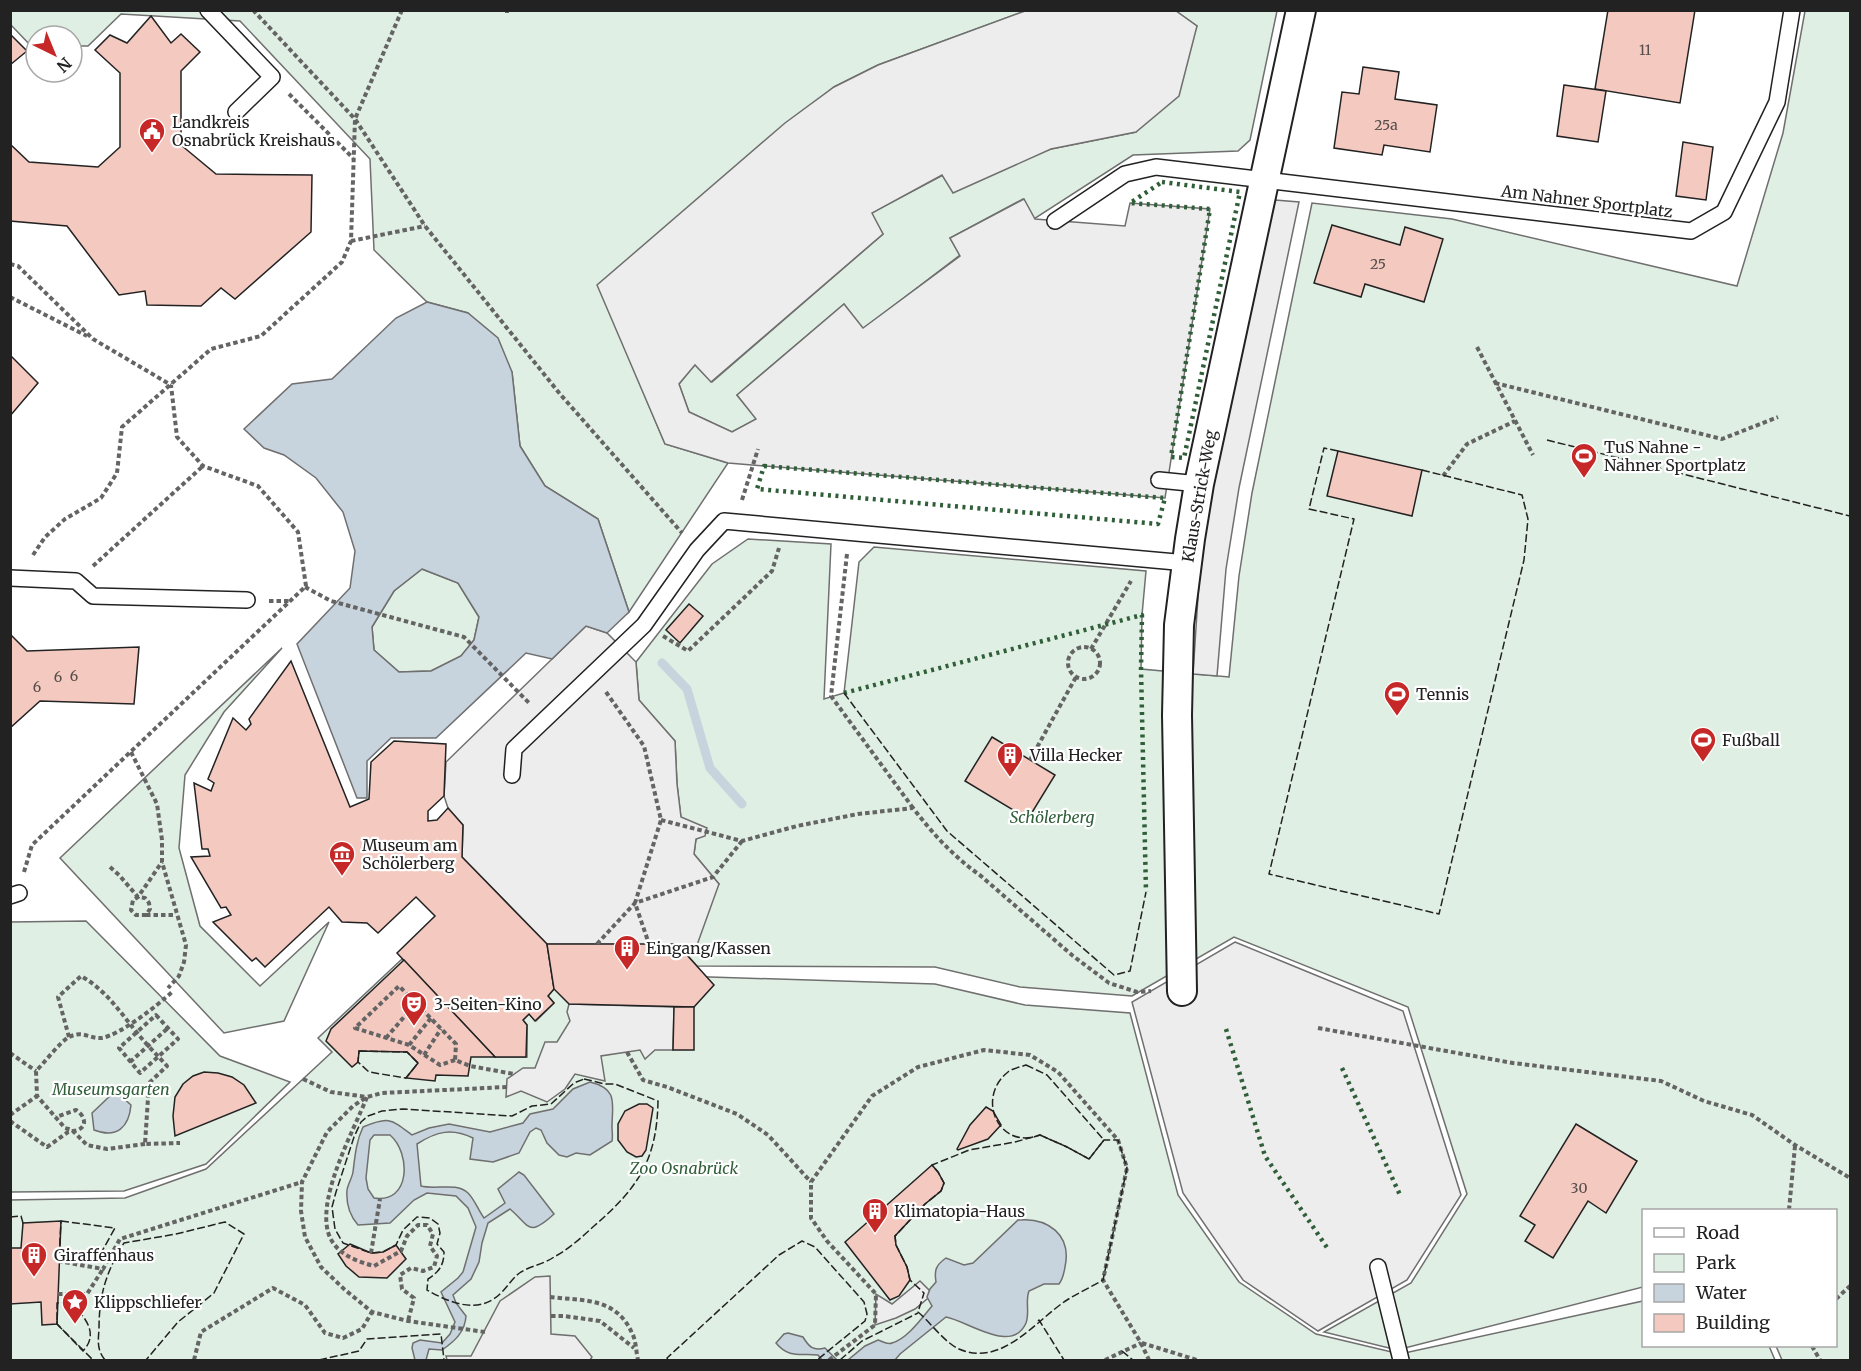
<svg xmlns="http://www.w3.org/2000/svg" width="1861" height="1371" font-family="Merriweather,serif">
	<style>
		.green { fill: #e0efe3; stroke: #6f6f6f; stroke-width: 1.5 }
		.parking { fill: #ededed; stroke: #6f6f6f; stroke-width: 1.5 }
		.water { fill: #c7d3dd; stroke: #6f6f6f; stroke-width: 1.5; fill-rule: evenodd }
		.lines { fill: none; stroke-linecap: round; stroke-linejoin: round }
		.stream { stroke: #c7d3dd; stroke-width: 9 }
		.building { fill: #f3c9c0; stroke: #222; stroke-width: 1.5 }
		.service-casing { stroke: #222; stroke-width: 18 }
		.minor-casing { stroke: #222; stroke-width: 32 }
		.path { stroke: #646464; stroke-width: 4; stroke-dasharray: 4.5 3; stroke-linecap: butt }
		.service { stroke: #fff; stroke-width: 15 }
		.minor { stroke: #fff; stroke-width: 28 }
		.hedge { stroke: #2f5e38; stroke-width: 4.5; stroke-dasharray: 3 4.5; stroke-linecap: butt }
		.fence { stroke: #222; stroke-width: 1.5; stroke-dasharray: 8 3; stroke-linecap: butt }
		.labels { text-anchor: middle; dominant-baseline: central; stroke-width: 4.5; stroke-linejoin: round; paint-order: stroke }
		.number-label { font-size: 14px; fill: #564c4a }
		.poi-label { font-size: 16px; fill: #222; stroke: #fff; text-anchor: start }
		.street-label { font-size: 16px; fill: #222; stroke: #fff }
		.park-label { font-size: 16px; font-style: italic; fill: #2f5e38; stroke: #fff }
	</style>
	<rect width="100%" height="100%" fill="#fff"/>
	<g class="green">
		<polygon points="11,10 1025,11 878,65 834,87 598,285 665,444 728,463 629,612 598,519 545,486 520,446 512,372 468,313 427,302 374,250 370,159 240,21 121,14 88,46 72,46 72,36 36,36 36,48 33,48 11,25"/>
		<polygon points="1176,11 1277,11 1250,140 1238,151 1133,155 1034,219 1023,199 950,238 960,255 863,329 844,304 737,395 757,419 732,432 689,412 679,384 695,364 712,382 883,234 871,213 943,175 1051,149 1136,132 1197,26"/>
		<polygon points="1805,11 1850,11 1850,1360 1782,1360 1776,1346 1836,1346 1836,1210 1644,1210 1643,1287 1397,1350 1324,1332 1411,1283 1467,1194 1408,1007 1234,937 1132,996 1020,987 935,967 697,966 677,944 719,884 694,854 696,839 702,836 681,818 677,784 675,741 639,700 636,662 712,564 748,539 831,544 824,699 844,693 859,562 874,547 1146,571 1142,615 1141,669 1229,677 1239,576 1252,493 1312,203 1452,219 1737,286 1783,133"/>
		<polygon points="422,569 458,583 479,617 474,640 461,656 431,671 399,672 374,650 372,627 394,591"/>
		<polygon points="282,648 224,712 185,775 179,848 200,926 260,986 329,922 284,1021 224,1033 60,858"/>
		<polygon points="86,921 220,1056 290,1082 206,1164 124,1191 11,1192 10,922"/>
		<polygon points="402,959 495,1057 527,1057 527,1025 523,1020 529,1014 536,1021 554,1003 548,996 554,989 648,975 935,984 1025,1005 1130,1013 1178,1195 1239,1282 1316,1334 1400,1354 1643,1301 1644,1346 1769,1346 1775,1360 11,1360 10,1200 125,1198 206,1169 332,1052 318,1038"/>
	</g>
	<g class="parking">
		<polygon points="1025,11 1176,11 1197,26 1179,96 1136,132 1051,149 953,193 942,175 872,213 883,234 711,382 695,365 679,384 689,412 732,432 756,419 737,395 844,304 863,328 960,256 950,238 1024,199 1035,219 1125,226 1130,203 1210,209 1165,498 728,463 665,444 597,285 785,123 834,87 878,65"/>
		<polygon points="1275,200 1299,202 1239,488 1226,569 1217,676 1193,674 1200,566 1213,484"/>
		<polygon points="586,626 607,633 636,662 639,700 675,741 677,784 681,817 707,828 705,836 696,839 694,854 719,884 697,945 547,944 462,857 463,825 448,808 444,796 446,762"/>
		<polygon points="1235,942 1403,1011 1461,1195 1407,1280 1318,1331 1243,1280 1183,1193 1132,1002"/>
		<polygon points="569,1004 674,1007 673,1050 655,1050 645,1059 640,1050 601,1056 605,1081 575,1074 565,1089 547,1102 521,1091 506,1097 507,1079 523,1068 535,1068 545,1042 557,1042 570,1021 567,1012"/>
		<polygon points="550,1276 551,1334 575,1336 592,1357 590,1360 447,1360 446,1356 471,1356 500,1301 535,1277"/>
		<polygon points="920,1281 933,1294 915,1309 896,1318 875,1325 876,1294 892,1304"/>
	</g>
	<g class="water">
		<path d="M427,302L468,313L498,338L512,372L520,446L545,486L598,519L629,612L607,633L586,626L552,659L526,653L436,738H391L367,761V798H357L297,644L350,588L355,551L343,512L316,478L284,455L264,448L244,429L292,384L332,379L396,318ZM422,569L458,583L479,617L474,640L461,656L431,671L399,672L374,650L372,627L394,591Z"/>
		<path d="M590,1082C619,1089 612,1104 612,1127C612,1132 613,1136 612,1141L590,1155L576,1153L567,1157L559,1155L547,1143L541,1130L536,1128L530,1132L519,1153L493,1162L470,1159L473,1138C452,1128 437,1131 417,1144L421,1186C436,1190 456,1182 468,1193C475,1200 478,1210 484,1218L505,1203L498,1189L519,1172L524,1175L554,1214C528,1238 530,1226 510,1209L488,1223L482,1243L479,1262L471,1279L453,1295L456,1303L466,1316C465,1332 455,1341 442,1350L429,1349L426,1360H415L412,1348L413,1343L420,1340L442,1343L450,1334L455,1322L441,1292L458,1278L463,1272L476,1227L468,1208L456,1196L427,1193L414,1200L390,1223L358,1225C350,1216 346,1203 347,1190C348,1184 352,1178 353,1172C355,1156 356,1142 363,1127C389,1116 391,1119 412,1135L429,1128L449,1124L490,1132L523,1123L530,1114L553,1109L573,1089ZM374,1135H390C411,1153 411,1204 374,1198L368,1189L366,1178L370,1140Z"/>
		<path d="M111,1095L121,1096L131,1105C129,1127 117,1139 94,1130L92,1113Z"/>
		<path d="M1018,1220C1048,1217 1072,1235 1065,1267C1064,1273 1063,1279 1059,1284H1044L1029,1291C1025,1301 1030,1312 1026,1323C1012,1355 968,1321 946,1317L900,1354L895,1360H848L865,1346L878,1340C882,1341 887,1345 892,1343C907,1339 922,1318 932,1306L927,1297L930,1289L936,1282C934,1270 936,1265 946,1258L964,1265L973,1263Z"/>
		<path d="M788,1333L803,1337C809,1347 813,1351 825,1348L837,1360H822L818,1355C801,1353 789,1359 776,1343L784,1334Z"/>
	</g>
	<g class="lines">
		<polyline class="stream" points="662,663 687,689 710,768 742,804"/>
	</g>
	<g class="building">
		<polygon points="1608,10 1695,10 1680,103 1595,89"/>
		<polygon points="151,16 171,43 181,34 200,52 181,71 181,145 216,174 312,175 311,232 235,299 221,288 201,306 147,305 145,291 119,295 67,226 10,221 10,144 29,162 98,167 120,147 120,73 95,50 110,35 127,43"/>
		<polygon points="10,34 27,51 10,65"/>
		<polygon points="1363,67 1399,72 1395,99 1437,105 1430,152 1384,145 1382,155 1334,148 1342,92 1359,94"/>
		<polygon points="1564,85 1606,91 1598,142 1557,136"/>
		<polygon points="1683,142 1713,147 1706,200 1676,196"/>
		<polygon points="1332,225 1400,245 1405,227 1443,239 1424,302 1365,284 1361,297 1314,283"/>
		<polygon points="10,355 38,383 10,416"/>
		<polygon points="1338,451 1422,470 1412,516 1327,496"/>
		<polygon points="689,604 703,616 680,643 666,630"/>
		<polygon points="10,634 27,651 139,647 134,704 40,701 10,728"/>
		<polygon points="291,661 350,807 369,799 371,762 394,741 446,744 444,796 428,811 428,821 437,820 448,808 463,825 462,857 547,944 554,989 548,996 554,1003 535,1021 529,1014 523,1020 527,1025 526,1057 495,1057 397,953 435,916 416,897 378,933 367,923 342,922 329,907 265,967 256,958 252,961 213,922 231,915 226,907 221,908 191,857 210,856 208,849 202,849 194,783 211,791 214,783 208,779 233,718 246,730 251,724 249,719"/>
		<polygon points="992,737 1055,775 1028,819 965,781"/>
		<polygon points="547,944 677,944 714,985 694,1007 569,1004 554,989"/>
		<polygon points="404,960 495,1057 471,1057 468,1076 436,1075 435,1081 406,1078 418,1063 407,1052 359,1051 358,1062 352,1067 326,1041 331,1029"/>
		<polygon points="674,1007 694,1007 694,1050 673,1050"/>
		<polygon points="204,1072 218,1073 232,1077 244,1085 256,1103 175,1136 173,1116 175,1097 183,1084 193,1076"/>
		<polygon points="639,1104 647,1104 653,1108 646,1150 642,1156 636,1157 627,1152 618,1140 618,1124 625,1111"/>
		<polygon points="986,1107 993,1111 1001,1125 988,1139 958,1150 957,1149 970,1125"/>
		<polygon points="1576,1124 1637,1161 1606,1213 1588,1201 1553,1258 1525,1241 1535,1225 1520,1216"/>
		<polygon points="932,1165 938,1172 944,1183 941,1191 925,1204 895,1236 896,1245 907,1267 910,1280 899,1296 890,1300 845,1242"/>
		<polygon points="61,1221 57,1324 42,1325 41,1302 10,1304 10,1248 21,1248 23,1223"/>
		<polygon points="350,1244 371,1253 383,1252 396,1245 406,1259 387,1278 359,1277 346,1266 338,1254"/>
	</g>
	<g class="lines">
		<g class="service-casing">
			<g id="service">
				<polyline points="208,10 272,77 236,112"/>
				<polyline points="1055,221 1125,174 1156,167 1691,231 1724,212 1777,102 1792,10"/>
				<polyline points="1159,480 1199,484"/>
				<polyline points="10,578 76,581 93,596 247,600"/>
				<polyline points="512,775 514,749 644,625 697,550 724,521 1187,563"/>
				<polyline points="10,896 19,893"/>
				<polyline points="1378,1267 1401,1360"/>
			</g>
		</g>
		<g class="minor-casing">
			<polyline id="minor" points="1182,991 1177,715 1179,625 1190,539 1199,484 1301,10"/>
		</g>
		<g class="path">
			<polyline points="253,10 355,119 425,226 560,394 682,533"/>
			<polyline points="507,13 507,10"/>
			<polyline points="289,94 353,158"/>
			<polyline points="351,241 425,226"/>
			<polyline points="10,264 18,266 93,339 171,385"/>
			<polyline points="10,297 87,336"/>
			<polyline points="1477,347 1533,455"/>
			<polyline points="1495,383 1722,439 1778,417"/>
			<polyline points="1443,476 1467,444 1515,421"/>
			<polyline points="742,500 758,449"/>
			<polyline points="847,554 831,696 913,808"/>
			<polyline points="33,555 45,537 65,519 101,498 117,473 122,427 211,349 261,336 342,262 351,241 355,119 402,10"/>
			<polyline points="93,566 203,466"/>
			<polyline points="305,587 331,601 464,637 530,704"/>
			<polyline points="269,601 291,601"/>
			<polyline points="663,636 688,651 772,571 779,548"/>
			<circle cx="1084" cy="663" r="16"/>
			<polyline points="1091,649 1131,581"/>
			<polyline points="606,692 644,746 661,820 635,903 649,944"/>
			<polyline points="131,752 157,804 162,840 162,862 186,945 184,962 179,976 168,988"/>
			<polyline points="1030,760 1076,677"/>
			<path d="M661,820L742,841L797,826L858,814L913,808C933,834 954,857 981,876L1073,956L1109,983L1137,992L1151,991"/>
			<polyline points="110,867 119,875 138,897 145,898 149,903 150,909 146,915 136,915 131,910 133,900 138,897 162,862"/>
			<polyline points="24,872 32,845 306,586 298,532 258,486 203,466 177,437 171,385"/>
			<polyline points="146,915 176,915"/>
			<polyline points="597,944 635,903 713,877 742,841"/>
			<polygon points="156,1015 178,1039 140,1073 119,1048"/>
			<polyline points="1318,1028 1513,1063 1661,1081 1704,1101 1752,1115 1795,1145 1850,1178"/>
			<path d="M69,1037L58,997L81,976C106,990 120,1012 138,1034C147,1045 157,1055 167,1066L149,1083L145,1144L180,1143"/>
			<polyline points="386,1038 416,1003"/>
			<polyline points="409,1045 431,1018"/>
			<polyline points="627,1052 643,1080 667,1087 737,1114 768,1135 811,1182"/>
			<polyline points="10,1053 36,1071"/>
			<polyline points="424,1055 441,1029"/>
			<polyline points="455,1060 440,1065 409,1045 355,1028 399,986 456,1044 455,1060 470,1066 514,1074"/>
			<polyline points="130,1062 168,1028"/>
			<path d="M303,1079L331,1092L367,1097C353,1132 318,1195 328,1232C334,1253 355,1261 374,1266L401,1251L407,1236L418,1225H427L433,1234L430,1246L437,1256L434,1267L423,1271L411,1268L400,1275L402,1289L414,1298L408,1321"/>
			<polyline points="10,1115 37,1096"/>
			<path d="M10,1121L47,1147C54,1142 61,1137 68,1132C71,1131 75,1131 78,1130C89,1125 83,1114 76,1110L56,1117"/>
			<path d="M145,1144L107,1149L87,1145L72,1130L65,1128L37,1096L36,1071C45,1062 59,1043 69,1037C83,1030 90,1039 101,1038C119,1036 158,1005 172,992"/>
			<polyline points="1789,1210 1795,1146"/>
			<polyline points="371,1253 380,1199"/>
			<polyline points="58,1261 103,1269 120,1239 302,1182"/>
			<polyline points="58,1294 87,1294 103,1269"/>
			<path d="M550,1297C583,1301 616,1297 632,1333C636,1340 636,1352 638,1360"/>
			<polyline points="1836,1299 1850,1286"/>
			<polyline points="551,1316 564,1316 600,1321 634,1348"/>
			<polyline points="485,1332 408,1321 372,1312 344,1289 321,1267 305,1237 301,1211 302,1182 327,1132 353,1106 367,1097 382,1093 507,1087"/>
			<polyline points="1142,1343 1197,1360"/>
			<polyline points="1812,1346 1820,1360"/>
			<polyline points="194,1360 201,1332 273,1288 305,1305 325,1333 343,1338 362,1329 372,1312"/>
			<polyline points="829,1360 875,1325 876,1294 827,1241 811,1218 811,1182 872,1096 918,1067 984,1050 1030,1055 1058,1072 1118,1140 1127,1168 1103,1280 1141,1343 1149,1360"/>
			<polyline points="1105,1360 1141,1343"/>
		</g>
		<use href="#service" class="service"/>
		<use href="#minor" class="minor"/>
		<g class="hedge">
			<polygon points="1162,182 1240,192 1184,458 1171,457 1210,209 1130,203"/>
			<polygon points="764,466 1165,498 1158,524 757,489"/>
			<polyline points="844,693 1142,615 1141,669 1146,892"/>
			<polyline points="1226,1029 1265,1156 1328,1249"/>
			<polyline points="1342,1068 1400,1195"/>
		</g>
		<g class="fence">
			<polyline points="1547,440 1850,516"/>
			<polyline points="1338,451 1324,448 1309,509 1354,519 1269,874 1439,914 1524,560 1528,519 1522,495 1422,470"/>
			<polyline points="844,693 947,831 1114,975 1130,971 1146,892"/>
			<polygon points="359,1051 407,1052 418,1063 406,1078 369,1072 358,1062"/>
			<path d="M1026,1065L1047,1075L1104,1140L1089,1159L1067,1147L1040,1135C999,1151 975,1098 1008,1072C1013,1068 1021,1067 1026,1065Z"/>
			<path d="M584,1079L605,1084H615L658,1101C657,1160 638,1188 594,1226C582,1237 569,1249 554,1257C544,1264 531,1266 521,1272C512,1278 509,1285 502,1292C480,1315 452,1304 427,1290L428,1279C439,1272 444,1265 444,1252L437,1244L440,1233L438,1224L430,1218L417,1217L403,1230L396,1245L383,1252L371,1253L343,1243L335,1229L332,1207L336,1192L354,1137L361,1122L368,1116L382,1111L403,1109L512,1116L532,1106L551,1104L574,1083Z"/>
			<path d="M1040,1135L1067,1147L1089,1159L1104,1140H1118L1127,1168L1103,1280C1091,1287 1078,1293 1067,1300C1036,1320 1002,1368 959,1349C944,1342 931,1323 918,1312L924,1293L910,1280L907,1267L896,1245L895,1236L925,1204L941,1191L944,1183L938,1172L932,1165L969,1150L1015,1142Z"/>
			<polyline points="10,1217 21,1216 23,1223 26,1223"/>
			<polygon points="61,1221 115,1228 96,1262 59,1258"/>
			<path d="M70,1302C84,1316 100,1333 83,1351L57,1324V1303Z"/>
			<polyline points="57,1321 57,1324 93,1360"/>
			<polyline points="1038,1321 1039,1320 1064,1360"/>
			<polyline points="1122,1351 1133,1360"/>
			<path d="M105,1360C97,1350 98,1342 99,1329C99,1295 106,1272 124,1243L176,1234L225,1222L244,1234L214,1293L178,1322L146,1360"/>
			<polyline points="319,1360 359,1351 367,1339 441,1334 444,1360"/>
			<polyline points="668,1360 667,1358 779,1255 802,1241 815,1247 864,1302 867,1314 865,1321 817,1360"/>
			<polyline points="840,1360 862,1341 918,1313"/>
		</g>
	</g>
	<defs>
		<g id="civic-pin" transform="scale(1.35)"><path d="M0 17L-7.5 6A9.5 9.5 0 1 1 7.5 6Z" fill="#c62828" stroke="#fff"/><path d="M-.6-6.5H3V-4.5H.6V-3L4-1V1h2V6H-6V1h2V-1L-.6-3ZM-1.2 2.5V6h2.4V2.5Z" fill="#fff"/></g>
		<g id="stadium-pin" transform="scale(1.35)"><path d="M0 17L-7.5 6A9.5 9.5 0 1 1 7.5 6Z" fill="#c62828" stroke="#fff"/><path d="M0-5a6.5 5 0 1 0 0 10a6.5 5 0 1 0 0-10ZM-3.5-1.8h7v3.6h-7Z" fill="#fff"/></g>
		<g id="building-pin" transform="scale(1.35)"><path d="M0 17L-7.5 6A9.5 9.5 0 1 1 7.5 6Z" fill="#c62828" stroke="#fff"/><path d="M-4-6H4V6H1V3H-1V6H-4ZM-2.5-4.3h1.7v1.8h-1.7ZM.8-4.3h1.7v1.8H.8ZM-2.5-1h1.7V.8h-1.7ZM.8-1h1.7V.8H.8Z" fill="#fff"/></g>
		<g id="museum-pin" transform="scale(1.35)"><path d="M0 17L-7.5 6A9.5 9.5 0 1 1 7.5 6Z" fill="#c62828" stroke="#fff"/><path d="M0-6L6-3V-2H-6V-3ZM-5-1h2V3h-2ZM-1-1h2V3h-2ZM3-1h2V3H3ZM-6 4H6V6H-6Z" fill="#fff"/></g>
		<g id="theatre-pin" transform="scale(1.35)"><path d="M0 17L-7.5 6A9.5 9.5 0 1 1 7.5 6Z" fill="#c62828" stroke="#fff"/><path d="M-5-5.5Q0-4 5-5.5V0Q5 5 0 6Q-5 5-5 0ZM-3.3-2.5H-1v1.5H-3.3ZM1-2.5H3.3v1.5H1ZM-2.8 1Q0 5.5 2.8 1Z" fill="#fff"/></g>
		<g id="sight-pin" transform="scale(1.35)"><path d="M0 17L-7.5 6A9.5 9.5 0 1 1 7.5 6Z" fill="#c62828" stroke="#fff"/><path d="M0-6L1.8-2.2L6-1.7L2.9 1.2L3.7 5.4L0 3.3L-3.7 5.4L-2.9 1.2L-6-1.7L-1.8-2.2Z" fill="#fff"/></g>
	</defs>
	<g fill-rule="evenodd">
		<use href="#civic-pin" x="152" y="131"/>
		<use href="#stadium-pin" x="1584" y="456"/>
		<use href="#stadium-pin" x="1397" y="694"/>
		<use href="#stadium-pin" x="1703" y="740"/>
		<use href="#building-pin" x="1010" y="755"/>
		<use href="#museum-pin" x="342" y="854"/>
		<use href="#building-pin" x="627" y="948"/>
		<use href="#theatre-pin" x="414" y="1004"/>
		<use href="#building-pin" x="875" y="1211"/>
		<use href="#building-pin" x="34" y="1255"/>
		<use href="#sight-pin" x="75" y="1302"/>
	</g>
	<g class="labels">
		<g class="number-label">
			<text x="1645" y="50">11</text>
			<text x="1386" y="125">25a</text>
			<text x="1378" y="264">25</text>
			<text x="74" y="676">6</text>
			<text x="58" y="677">6</text>
			<text x="37" y="687">6</text>
			<text x="1579" y="1188">30</text>
		</g>
		<g class="poi-label">
			<text x="172" y="122">Landkreis<tspan x="172" dy="18">Osnabrück Kreishaus</tspan></text>
			<text x="1604" y="447">TuS Nahne -<tspan x="1604" dy="18">Nahner Sportplatz</tspan></text>
			<text x="1416" y="694">Tennis</text>
			<text x="1722" y="740">Fußball</text>
			<text x="1030" y="755">Villa Hecker</text>
			<text x="362" y="845">Museum am<tspan x="362" dy="18">Schölerberg</tspan></text>
			<text x="646" y="948">Eingang/Kassen</text>
			<text x="434" y="1004">3-Seiten-Kino</text>
			<text x="894" y="1211">Klimatopia-Haus</text>
			<text x="54" y="1255">Giraffenhaus</text>
			<text x="94" y="1302">Klippschliefer</text>
		</g>
		<g class="street-label">
			<text transform="translate(1587 201) rotate(7)">Am Nahner Sportplatz</text>
			<text transform="translate(1199 496) rotate(-80)">Klaus-Strick-Weg</text>
		</g>
		<g class="park-label">
			<text x="1052" y="817">Schölerberg</text>
			<text x="111" y="1089">Museumsgarten</text>
			<text x="684" y="1168">Zoo Osnabrück</text>
		</g>
	</g>
	<rect width="1861" height="1371" fill="none" stroke="#222222" stroke-width="24"/>
	<rect x="1642" y="1209" width="195" height="138" fill="#ffffff" stroke="#a7a7a7" stroke-width="1.5"/>
	<rect x="1654" y="1228" width="30" height="9" fill="#ffffff" stroke="#a7a7a7" stroke-width="1.5"/>
	<text x="1696" y="1239" font-size="18" fill="#222222">Road</text>
	<rect x="1654" y="1254" width="30" height="18" fill="#e0efe3" stroke="#a7a7a7" stroke-width="1.5"/>
	<text x="1696" y="1269" font-size="18" fill="#222222">Park</text>
	<rect x="1654" y="1284" width="30" height="18" fill="#c7d3dd" stroke="#a7a7a7" stroke-width="1.5"/>
	<text x="1696" y="1299" font-size="18" fill="#222222">Water</text>
	<rect x="1654" y="1314" width="30" height="18" fill="#f3c9c0" stroke="#a7a7a7" stroke-width="1.5"/>
	<text x="1696" y="1329" font-size="18" fill="#222222">Building</text>
	<g transform="translate(54 54) rotate(137)"><circle r="28" fill="#ffffff" stroke="#a7a7a7" stroke-width="1.5"/>
	<path d="M0-4.5L10 22L0 15L-10 22Z" fill="#c62828"/>
	<text y="-9" font-size="16" font-weight="bold" text-anchor="middle" fill="#222222">N</text>
	</g>
</svg>
